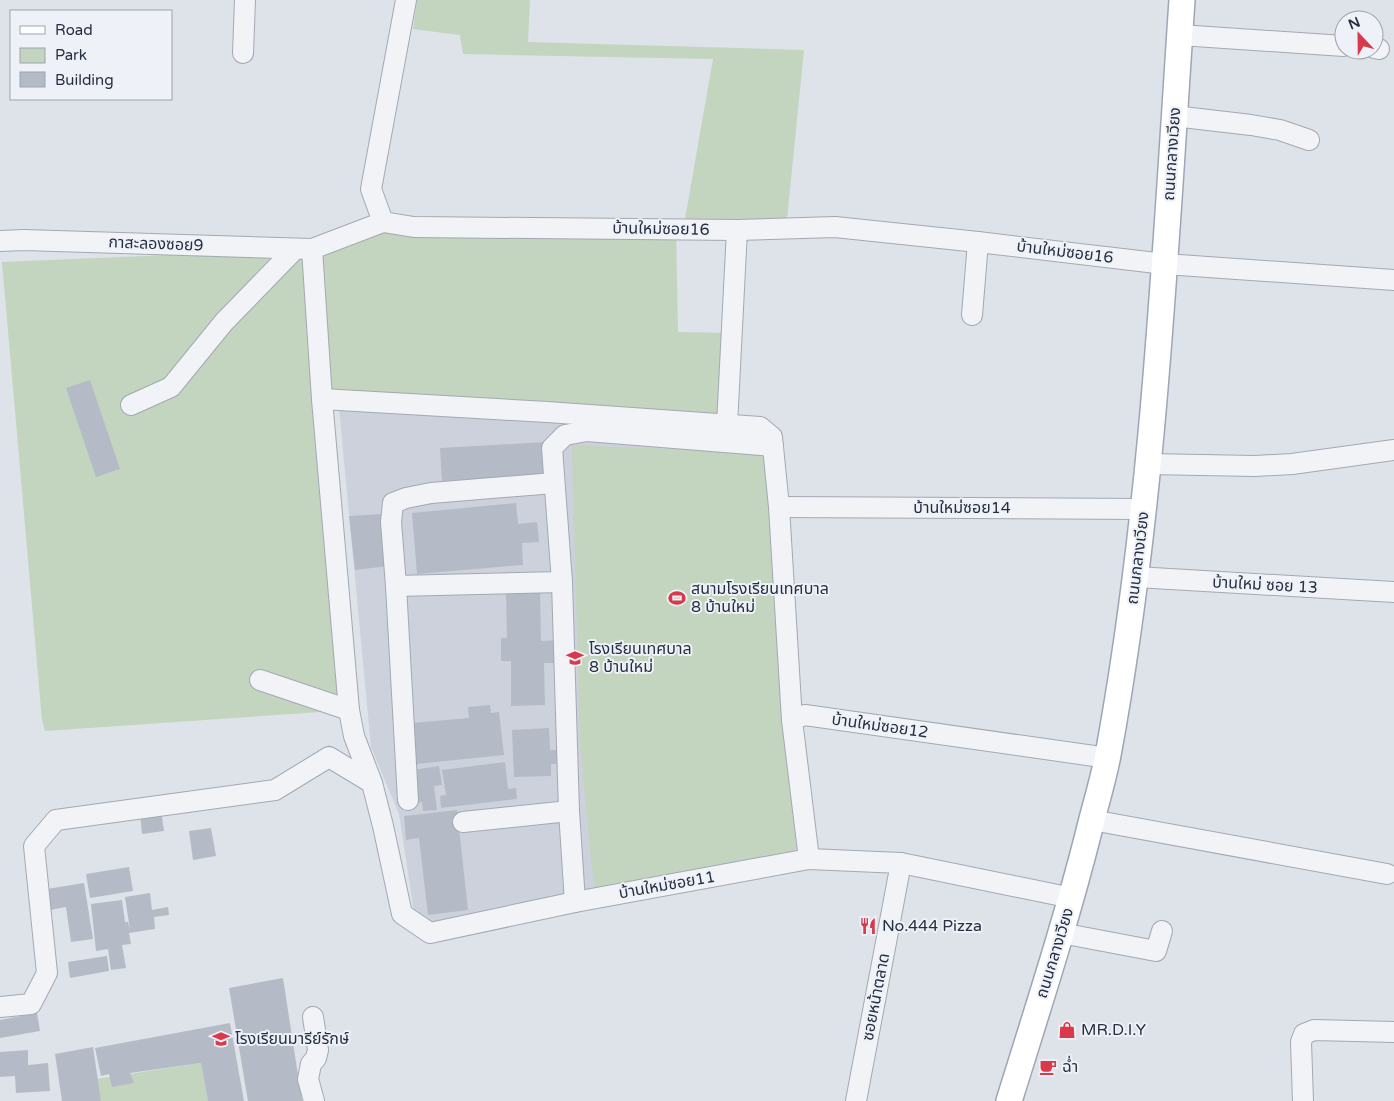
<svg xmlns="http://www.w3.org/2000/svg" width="1394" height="1101" font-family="'Varela Round','Noto Sans Thai',sans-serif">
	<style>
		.built { fill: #ccd1db }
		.green { fill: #c3d4bf }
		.building { fill: #b5bbc6 }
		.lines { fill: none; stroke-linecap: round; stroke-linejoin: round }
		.minor-casing { stroke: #a3a9b3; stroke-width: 22 }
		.major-casing { stroke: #9da6b6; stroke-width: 28 }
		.minor { stroke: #f1f3f7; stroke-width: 20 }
		.major { stroke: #fff; stroke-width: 25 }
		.labels { text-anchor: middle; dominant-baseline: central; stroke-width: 4; stroke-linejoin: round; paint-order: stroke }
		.street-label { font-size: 16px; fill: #262f41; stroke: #eef1f7 }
		.poi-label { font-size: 16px; fill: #262f41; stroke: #eef1f7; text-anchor: start }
	</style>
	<rect width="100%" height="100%" fill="#dee2e9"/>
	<polygon class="built" points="339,408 772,437 809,859 430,933 414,912 399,814 371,747"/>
	<g class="green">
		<polygon points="417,0 530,0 528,42 804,50 787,219 685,219 713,59 463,54 460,35 413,29"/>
		<polygon points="383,222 676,229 678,332 732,333 727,425 325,400 349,710 45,731 42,720 2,262 312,249"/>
		<polygon points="572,445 768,453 796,850 594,890 580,743"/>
		<polygon points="201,1063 208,1101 101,1101 97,1079"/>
	</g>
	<g class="building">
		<polygon points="90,380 120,469 96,477 66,388"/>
		<polygon points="546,442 547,475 442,481 440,448"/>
		<polygon points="516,503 518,524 537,522 539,542 522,543 523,565 417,574 412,513"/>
		<polygon points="382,514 388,566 355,570 349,516"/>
		<polygon points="540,591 541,641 560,640 560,663 544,663 545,705 511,706 511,661 501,661 501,638 507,638 506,592"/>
		<polygon points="490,705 491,713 499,712 504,755 416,764 412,723 469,718 468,707"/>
		<polygon points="549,728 550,750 561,750 562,764 551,764 551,776 514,777 512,730"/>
		<polygon points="505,762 508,789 516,788 517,799 441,808 440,796 446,795 442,770"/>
		<polygon points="439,766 442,785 434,786 437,810 423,811 422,802 416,803 413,770"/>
		<polygon points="161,810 164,831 142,834 140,813"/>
		<polygon points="457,810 468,910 428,915 419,838 406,840 404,816"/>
		<polygon points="211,828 216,856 193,860 189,831"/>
		<polygon points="129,867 133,891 90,898 86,874"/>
		<polygon points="84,883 93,939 71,942 66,907 50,910 47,889"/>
		<polygon points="150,893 152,910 168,907 169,915 154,917 155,929 129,933 131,944 122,945 126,968 111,970 108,949 96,951 91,904 122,900 125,922 128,922 130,930 125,897"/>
		<polygon points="107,956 109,971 70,978 68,962"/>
		<polygon points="283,978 302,1101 248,1101 229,988"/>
		<polygon points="37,1013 40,1031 0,1038 0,1020"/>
		<polygon points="230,1023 244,1101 208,1101 201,1063 130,1073 134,1083 112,1087 109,1074 101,1076 95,1048"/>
		<polygon points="93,1047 101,1101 62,1101 55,1054"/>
		<polygon points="28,1050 28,1065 48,1063 50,1091 16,1093 15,1076 0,1077 0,1052"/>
	</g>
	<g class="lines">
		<g class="minor-casing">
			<g id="minor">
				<polyline points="406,0 371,189 383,222 414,227 737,230 835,227 978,242 1165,264 1394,280"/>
				<polyline points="1180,35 1344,46"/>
				<polyline points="1374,48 1379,49"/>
				<polyline points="243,53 245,0"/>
				<polyline points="1174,116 1251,125 1280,130 1309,140"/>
				<polyline points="0,241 24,240 312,249 383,222"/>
				<polyline points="312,249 322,399 349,710 354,736 372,783 383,826 402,914 430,933 575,902 809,859 901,863 1072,898"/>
				<polyline points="972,315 978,242"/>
				<polyline points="322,399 547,412 760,427 772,437 779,507 792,720"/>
				<polyline points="131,405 171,387 224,322 295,249"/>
				<polyline points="727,425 737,230"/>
				<polyline points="1148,464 1255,466 1292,464 1394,450"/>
				<polyline points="554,483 431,493 406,498 393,503 391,522 396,586 562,582"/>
				<polyline points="779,507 1144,509"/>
				<polyline points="1136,577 1394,592"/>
				<polyline points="396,586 408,800"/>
				<polyline points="260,680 349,710"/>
				<polyline points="1092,820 1387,874"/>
				<polyline points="463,822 569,811"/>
				<polyline points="809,859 792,720 805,715 1108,758"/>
				<polyline points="575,902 569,811 562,582 552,448 565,435 587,431 773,446"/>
				<polyline points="1061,933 1156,951 1162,931"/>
				<polyline points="0,1007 31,1004 47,973 34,846 56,820 275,790 329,757 372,783"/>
				<polyline points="313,1017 318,1050 316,1058 311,1064 308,1079 314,1101"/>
				<polyline points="856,1101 901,863"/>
				<polyline points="1303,1101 1301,1042 1304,1034 1314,1030 1394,1032"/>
			</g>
		</g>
		<g class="major-casing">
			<path id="major" d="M1009,1101C1037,1011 1066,922 1089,831C1095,806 1103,781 1108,755C1154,506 1165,252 1182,0"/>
		</g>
		<use href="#minor" class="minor"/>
		<use href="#major" class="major"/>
	</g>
	<defs>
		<g id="stadium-bare" transform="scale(1.35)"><path d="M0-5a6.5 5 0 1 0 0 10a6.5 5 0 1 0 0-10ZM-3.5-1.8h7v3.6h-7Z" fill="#d9394a" stroke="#eef1f7" stroke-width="2.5" paint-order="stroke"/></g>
		<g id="school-bare" transform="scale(1.35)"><path d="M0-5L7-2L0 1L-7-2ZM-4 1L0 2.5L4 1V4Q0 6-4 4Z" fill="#d9394a" stroke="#eef1f7" stroke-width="2.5" paint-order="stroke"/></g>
		<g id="restaurant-bare" transform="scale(1.35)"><path d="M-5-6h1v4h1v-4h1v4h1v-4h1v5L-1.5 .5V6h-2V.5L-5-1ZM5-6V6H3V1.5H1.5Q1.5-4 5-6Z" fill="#d9394a" stroke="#eef1f7" stroke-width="2.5" paint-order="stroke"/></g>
		<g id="shop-bare" transform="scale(1.35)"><path d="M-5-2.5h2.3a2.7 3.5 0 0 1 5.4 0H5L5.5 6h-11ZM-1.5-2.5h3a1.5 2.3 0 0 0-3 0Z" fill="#d9394a" stroke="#eef1f7" stroke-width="2.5" paint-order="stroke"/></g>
		<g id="cafe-bare" transform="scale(1.35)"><path d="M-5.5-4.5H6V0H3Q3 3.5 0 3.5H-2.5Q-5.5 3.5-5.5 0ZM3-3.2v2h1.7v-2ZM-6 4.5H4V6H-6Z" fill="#d9394a" stroke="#eef1f7" stroke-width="2.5" paint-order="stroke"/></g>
	</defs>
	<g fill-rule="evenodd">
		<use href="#stadium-bare" x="677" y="598"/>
		<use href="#school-bare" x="575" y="658"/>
		<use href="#restaurant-bare" x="868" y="926"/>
		<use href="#shop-bare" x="1067" y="1030"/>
		<use href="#school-bare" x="221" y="1039"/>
		<use href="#cafe-bare" x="1048" y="1067"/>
	</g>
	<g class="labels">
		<g class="street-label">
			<text transform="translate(1172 154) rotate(-86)">ถนนกลางเวียง</text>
			<text transform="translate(661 229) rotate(1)">บ้านใหม่ซอย16</text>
			<text transform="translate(156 244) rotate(2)">กาสะลองซอย9</text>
			<text transform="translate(1065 252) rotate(7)">บ้านใหม่ซอย16</text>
			<text x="962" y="508">บ้านใหม่ซอย14</text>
			<text transform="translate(1138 558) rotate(-83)">ถนนกลางเวียง</text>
			<text transform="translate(1265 585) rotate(3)">บ้านใหม่ ซอย 13</text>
			<text transform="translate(880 726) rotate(8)">บ้านใหม่ซอย12</text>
			<text transform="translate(667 885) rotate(-10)">บ้านใหม่ซอย11</text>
			<text transform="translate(1055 953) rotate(-73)">ถนนกลางเวียง</text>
			<text transform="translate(876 997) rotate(-79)">ซอยหน้าตลาด</text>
		</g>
		<g class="poi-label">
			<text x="691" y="589">สนามโรงเรียนเทศบาล<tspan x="691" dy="18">8 บ้านใหม่</tspan></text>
			<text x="589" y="649">โรงเรียนเทศบาล<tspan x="589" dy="18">8 บ้านใหม่</tspan></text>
			<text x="882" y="926">No.444 Pizza</text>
			<text x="1081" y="1030">MR.D.I.Y</text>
			<text x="235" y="1039">โรงเรียนมารีย์รักษ์</text>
			<text x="1062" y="1067">ฉ่ำ</text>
		</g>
	</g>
	<rect x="10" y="10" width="162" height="90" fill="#eef1f7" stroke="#9ea3ae"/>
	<rect x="20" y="26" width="25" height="8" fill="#ffffff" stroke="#9ea3ae"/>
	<text x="55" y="35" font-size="15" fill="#262f41">Road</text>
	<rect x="20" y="48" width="25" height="15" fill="#c3d4bf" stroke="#9ea3ae"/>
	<text x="55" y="60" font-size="15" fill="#262f41">Park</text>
	<rect x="20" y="72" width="25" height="15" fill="#b5bbc6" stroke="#9ea3ae"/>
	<text x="55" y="85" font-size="15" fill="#262f41">Building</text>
	<g transform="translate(1359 35) rotate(338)"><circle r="24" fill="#eef1f7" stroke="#9ea3ae"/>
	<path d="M0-4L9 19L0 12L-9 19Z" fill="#d9394a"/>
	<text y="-8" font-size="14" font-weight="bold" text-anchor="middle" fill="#262f41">N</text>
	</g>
</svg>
